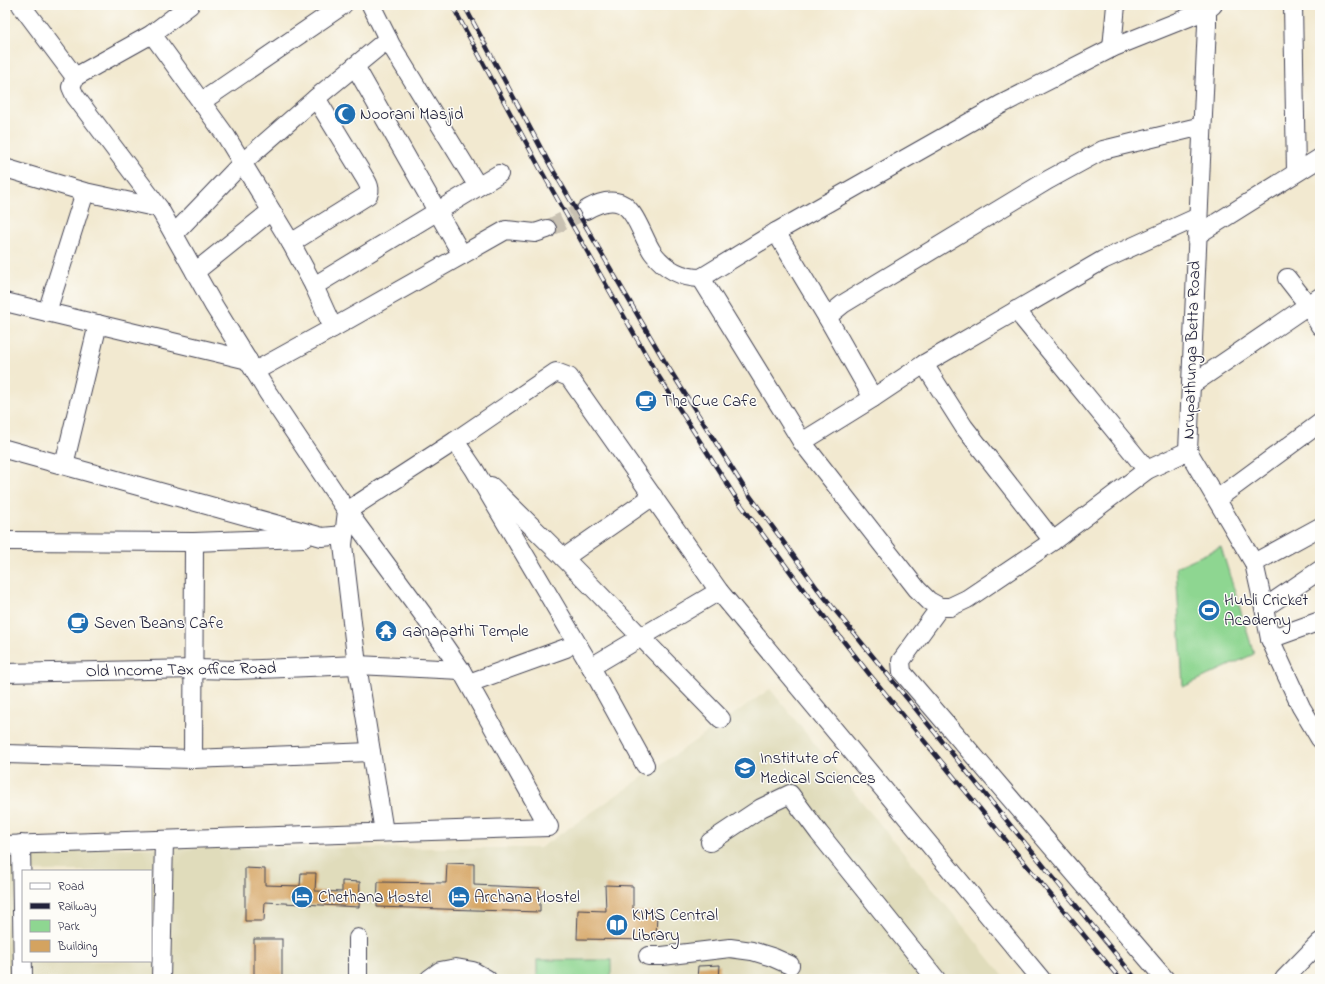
<svg xmlns="http://www.w3.org/2000/svg" width="1325" height="984" font-family="'Indie Flower',sans-serif">
	<style>
		.built { fill: #e0dcbb; fill-rule: evenodd }
		.green { fill: #8ed691; stroke: #587c66 }
		.building { fill: #d4a360 }
		.lines { fill: none; stroke-linecap: round; stroke-linejoin: round }
		.minor-tunnel { stroke: #c8c1b2; stroke-width: 18; stroke-dasharray: 18 9; stroke-linecap: butt }
		.minor-casing { stroke: #414051; stroke-width: 20 }
		.minor { stroke: #fff; stroke-width: 18 }
		.rail-casing { stroke: #22223b; stroke-width: 4.5 }
		.rail { stroke: #fdfcf7; stroke-width: 3; stroke-dasharray: 9; stroke-linecap: butt }
		.labels { text-anchor: middle; dominant-baseline: central; stroke-width: 3; stroke-linejoin: round; paint-order: stroke }
		.poi-label { font-size: 17px; fill: #22223b; stroke: #fdfcf7; text-anchor: start }
		.street-label { font-size: 17px; fill: #22223b; stroke: #fdfcf7 }
	</style>
	<rect width="100%" height="100%" fill="#fdfcf7"/>
	<filter id="ink" filterUnits="userSpaceOnUse"><feTurbulence type="fractalNoise" baseFrequency=".025" numOctaves="2"/><feDisplacementMap in="SourceGraphic" scale="8" xChannelSelector="R" yChannelSelector="G"/><feConvolveMatrix kernelMatrix="1 2 1 2 8 2 1 2 1" color-interpolation-filters="sRGB"/></filter>
	<filter id="wash" filterUnits="userSpaceOnUse"><feTurbulence type="fractalNoise" baseFrequency=".012" numOctaves="4" result="noise"/><feDisplacementMap in="SourceGraphic" scale="16" xChannelSelector="R" yChannelSelector="G"/><feGaussianBlur stdDeviation="0.9" result="paint"/><feColorMatrix in="noise" values="0 0 0 0 0 0 0 0 0 0 0 0 0 0 0 0 0 1.4 0 .05"/><feComposite in="paint" operator="in"/></filter>
	<g filter="url(#wash)">
		<rect width="100%" height="100%" fill="#f2e9d0"/>
		<path class="built" d="M770,689L1006,979H5V848H540ZM23,871H151V961H23Z"/>
		<g class="green">
			<polygon points="1221,547 1254,654 1183,687 1176,567"/>
			<rect x="537" y="960" width="74" height="19"/>
		</g>
		<g id="blocks">
			<g class="building">
				<polygon points="447,863 474,864 474,885 540,888 540,912 377,907 378,882 446,883"/>
				<polygon points="245,868 265,869 265,885 300,886 301,873 316,873 315,891 342,892 342,881 360,882 359,907 265,902 264,921 245,921"/>
				<polygon points="605,885 633,886 633,911 657,912 656,940 577,939 578,910 606,911"/>
				<rect x="254" y="939" width="28" height="40"/>
				<polygon points="720,965 719,979 697,979 698,966"/>
			</g>
		</g>
	</g>
	<g filter="url(#ink)">
		<use href="#blocks" fill-opacity="0" stroke="#414051" stroke-width="1"/>
		<g class="lines">
			<polyline class="minor-tunnel" points="547,229 586,210"/>
			<g class="minor-casing">
				<g id="minor">
					<polyline points="21,5 75,77"/>
					<polyline points="371,5 391,45 474,180 477,187"/>
					<polyline points="1204,5 1207,10 1207,25 1188,451 1254,563 1264,608 1270,639 1301,707 1320,739"/>
					<polyline points="1293,5 1296,172"/>
					<polyline points="152,34 190,5"/>
					<polyline points="1112,48 1116,5"/>
					<polyline points="355,66 462,255"/>
					<polyline points="201,102 343,5"/>
					<polyline points="5,168 85,192 159,208"/>
					<path d="M586,210C595,205 605,200 616,202C635,204 643,240 653,253C665,269 682,278 701,278L776,232L1000,105L1112,48L1207,10L1213,5"/>
					<polyline points="776,232 827,317 873,398"/>
					<polyline points="174,234 242,163 316,98 388,39"/>
					<polyline points="1197,235 1320,158"/>
					<path d="M291,243L368,195C372,188 367,182 363,175L316,98"/>
					<polyline points="195,272 271,211"/>
					<polyline points="701,278 802,442 917,589 929,601 940,607 950,607 967,599 1053,541 1147,470 1188,451"/>
					<polyline points="1287,278 1308,305 1320,326"/>
					<polyline points="314,286 291,243 226,136 152,34 75,77 71,87 75,96 159,208 214,306 268,393 347,511 343,545 357,665 384,832"/>
					<polyline points="5,302 248,360"/>
					<polyline points="1016,310 1147,470"/>
					<polyline points="47,312 85,192"/>
					<polyline points="827,317 843,304 1048,180 1103,150 1202,126"/>
					<polyline points="333,328 314,286 499,174"/>
					<polyline points="924,364 964,427 1053,541"/>
					<polyline points="255,371 333,328 506,230 535,233 547,229"/>
					<polyline points="1191,385 1320,297"/>
					<polyline points="455,441 474,469 591,667 719,591"/>
					<polyline points="802,442 873,398 924,364 1103,260 1198,217"/>
					<polyline points="5,449 322,537 344,535"/>
					<polyline points="64,465 98,324"/>
					<polyline points="491,486 564,558 721,719"/>
					<polyline points="1217,499 1320,423"/>
					<polyline points="5,541 194,542 304,538"/>
					<polyline points="564,558 653,496"/>
					<polyline points="1254,563 1320,527"/>
					<polyline points="940,607 901,661 902,672 1165,979"/>
					<polyline points="1264,608 1320,570"/>
					<polyline points="1270,639 1320,621"/>
					<polyline points="591,667 645,765"/>
					<polyline points="5,673 195,669 236,670 357,665 461,670"/>
					<polyline points="469,683 566,648"/>
					<polyline points="5,754 193,759 371,752"/>
					<polyline points="193,759 194,542"/>
					<polyline points="710,842 761,808 790,794 819,833 936,979"/>
					<polyline points="21,844 23,977"/>
					<polyline points="5,845 549,827 461,670 422,613 347,511 455,441 556,372 569,377 719,591 1041,979"/>
					<polyline points="648,956 662,956 730,948 752,951 772,957 790,965"/>
					<polyline points="161,979 164,840"/>
					<polyline points="358,979 358,938"/>
					<polyline points="429,979 440,971 456,968 473,971 487,979"/>
					<polyline points="1284,979 1320,942"/>
				</g>
			</g>
			<use href="#minor" class="minor"/>
			<g class="rail-casing">
				<g id="rail">
					<polyline points="452,5 542,172 654,369 736,498 808,596 870,675 1120,979"/>
					<polyline points="464,5 550,165 665,362 745,489 817,588 1136,979"/>
				</g>
			</g>
			<use href="#rail" class="rail"/>
		</g>
	</g>
	<defs>
		<g id="mosque-disc" transform="scale(1.15)"><circle r="9.5" fill="#1f6fb2" stroke="#fdfcf7"/><path d="M3.5-4.9A6 6 0 1 0 3.5 4.9A5 5 0 1 1 3.5-4.9Z" fill="#fff"/></g>
		<g id="cafe-disc" transform="scale(1.15)"><circle r="9.5" fill="#1f6fb2" stroke="#fdfcf7"/><path d="M-5.5-4.5H6V0H3Q3 3.5 0 3.5H-2.5Q-5.5 3.5-5.5 0ZM3-3.2v2h1.7v-2ZM-6 4.5H4V6H-6Z" fill="#fff"/></g>
		<g id="stadium-disc" transform="scale(1.15)"><circle r="9.5" fill="#1f6fb2" stroke="#fdfcf7"/><path d="M0-5a6.5 5 0 1 0 0 10a6.5 5 0 1 0 0-10ZM-3.5-1.8h7v3.6h-7Z" fill="#fff"/></g>
		<g id="temple-disc" transform="scale(1.15)"><circle r="9.5" fill="#1f6fb2" stroke="#fdfcf7"/><path d="M0-6L5-2H3V0L6.5 2.5H4V6H1.5V3h-3V6H-4V2.5H-6.5L-3 0V-2H-5Z" fill="#fff"/></g>
		<g id="university-disc" transform="scale(1.15)"><circle r="9.5" fill="#1f6fb2" stroke="#fdfcf7"/><path d="M0-5L7-2L0 1L-7-2ZM-4 1L0 2.5L4 1V4Q0 6-4 4Z" fill="#fff"/></g>
		<g id="hotel-disc" transform="scale(1.15)"><circle r="9.5" fill="#1f6fb2" stroke="#fdfcf7"/><path d="M-6-4.5h1.5V1H6V5H4.5V3h-9V5H-6ZM-4 0a1.8 1.8 0 1 1 3.6 0ZM.5 0V-2.5h3Q6-2.5 6 0Z" fill="#fff"/></g>
		<g id="library-disc" transform="scale(1.15)"><circle r="9.5" fill="#1f6fb2" stroke="#fdfcf7"/><path d="M-6-4Q-3-5.5-.7-3.5V5Q-3 3-6 4ZM6-4Q3-5.5 .7-3.5V5Q3 3 6 4Z" fill="#fff"/></g>
	</defs>
	<g fill-rule="evenodd">
		<use href="#mosque-disc" x="345" y="114"/>
		<use href="#cafe-disc" x="646" y="401"/>
		<use href="#stadium-disc" x="1209" y="610"/>
		<use href="#cafe-disc" x="78" y="623"/>
		<use href="#temple-disc" x="386" y="631"/>
		<use href="#university-disc" x="745" y="768"/>
		<use href="#hotel-disc" x="302" y="897"/>
		<use href="#hotel-disc" x="459" y="897"/>
		<use href="#library-disc" x="617" y="925"/>
	</g>
	<g class="labels">
		<g class="poi-label">
			<text x="360" y="114">Noorani Masjid</text>
			<text x="662" y="401">The Cue Cafe</text>
			<text x="1224" y="600">Hubli Cricket<tspan x="1224" dy="20">Academy</tspan></text>
			<text x="94" y="623">Seven Beans Cafe</text>
			<text x="402" y="631">Ganapathi Temple</text>
			<text x="760" y="758">Institute of<tspan x="760" dy="20">Medical Sciences</tspan></text>
			<text x="318" y="897">Chethana Hostel</text>
			<text x="474" y="897">Archana Hostel</text>
			<text x="632" y="915">KIMS Central<tspan x="632" dy="20">Library</tspan></text>
		</g>
		<g class="street-label">
			<text transform="translate(1192 350) rotate(-88)">Nrupathunga Betta Road</text>
			<text transform="translate(181 670) rotate(-1)">Old Income Tax office Road</text>
		</g>
	</g>
	<rect width="1325" height="984" fill="none" stroke="#fdfcf7" stroke-width="20"/>
	<rect x="22" y="870" width="130" height="92" fill="#fdfcf7" stroke="#a5a5ac"/>
	<rect x="30" y="883" width="20" height="6" fill="#ffffff" stroke="#a5a5ac"/>
	<text x="58" y="890" font-size="12" fill="#22223b">Road</text>
	<rect x="30" y="903" width="20" height="6" fill="#22223b" stroke="#a5a5ac"/>
	<text x="58" y="910" font-size="12" fill="#22223b">Railway</text>
	<rect x="30" y="920" width="20" height="12" fill="#8ed691" stroke="#a5a5ac"/>
	<text x="58" y="930" font-size="12" fill="#22223b">Park</text>
	<rect x="30" y="940" width="20" height="12" fill="#d4a360" stroke="#a5a5ac"/>
	<text x="58" y="950" font-size="12" fill="#22223b">Building</text>
</svg>
